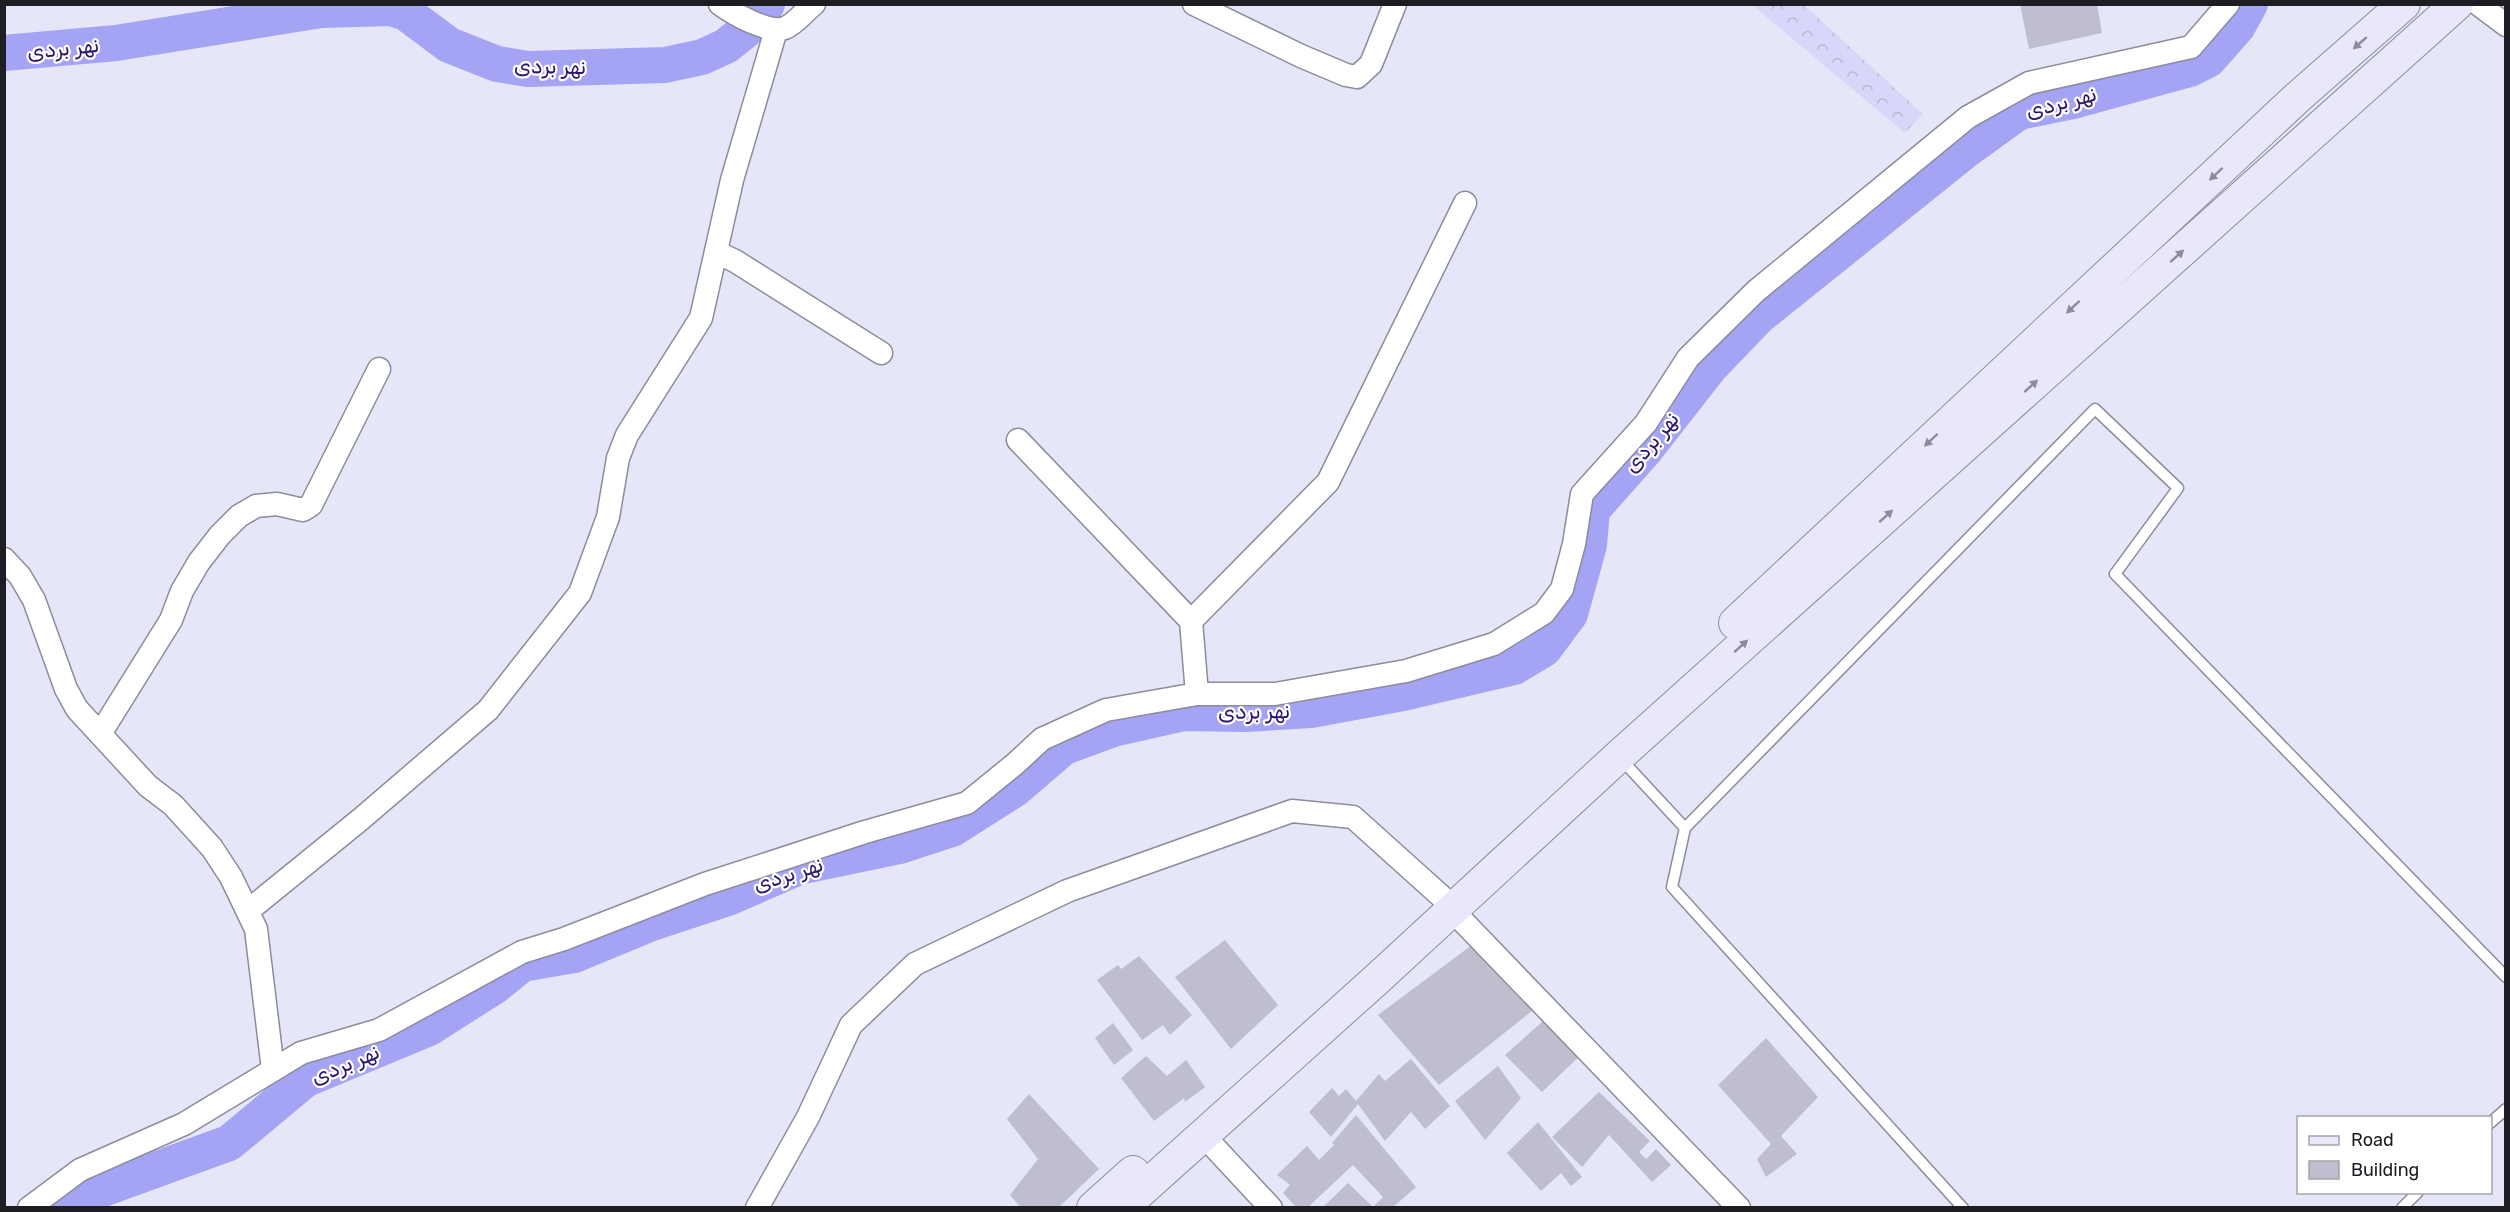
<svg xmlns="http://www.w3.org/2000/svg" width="2510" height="1212" font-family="Rubik,'Noto Sans Arabic',sans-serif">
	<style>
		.forest { fill: url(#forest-crowns) }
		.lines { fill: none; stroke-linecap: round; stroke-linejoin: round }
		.river { stroke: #a5a3f4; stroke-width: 36 }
		.building { fill: #bebecf }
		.service-casing { stroke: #8c8c9c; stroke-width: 13 }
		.minor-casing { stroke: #8c8c9c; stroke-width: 25 }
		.secondary-casing { stroke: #8c8c9c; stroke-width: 34 }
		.service { stroke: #fff; stroke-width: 10 }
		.minor { stroke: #fff; stroke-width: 22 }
		.secondary { stroke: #e8e7fb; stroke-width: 32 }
		.oneway { fill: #8d8c9a }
		.labels { text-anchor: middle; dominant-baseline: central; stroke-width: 4.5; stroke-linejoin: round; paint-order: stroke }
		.water-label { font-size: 21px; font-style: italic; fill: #2c1672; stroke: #fff }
	</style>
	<defs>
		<pattern id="forest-crowns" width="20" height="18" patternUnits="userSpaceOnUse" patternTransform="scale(1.5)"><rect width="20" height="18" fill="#d6d7f9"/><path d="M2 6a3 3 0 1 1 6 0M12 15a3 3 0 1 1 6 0" fill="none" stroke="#b7b8d5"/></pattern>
	</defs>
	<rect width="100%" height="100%" fill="#e5e6f7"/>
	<polygon class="forest" points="1752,5 1804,5 1923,114 1905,133"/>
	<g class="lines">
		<g class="river">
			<polyline points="4,53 116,43 321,10 391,8 406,13 449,45 497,64 528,69 665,65 702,57 726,46 756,22 767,4"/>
			<polyline points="71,1208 97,1191 229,1143 306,1079 429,1028 495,986 522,964 574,955 649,924 728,898 799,867 900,846 952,829 1015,789 1064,747 1113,729 1184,713 1245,714 1311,710 1403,693 1514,667 1544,649 1570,614 1589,545 1592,510 1646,449 1711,366 1758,317 1965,151 2019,112 2077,100 2190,69 2208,60 2238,26 2250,4"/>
		</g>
	</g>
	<g class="building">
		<polygon points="2020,4 2097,4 2102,33 2029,49"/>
		<polygon points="1480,939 1542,1003 1439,1085 1378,1015"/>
		<polygon points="1225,940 1278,1005 1231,1049 1175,977"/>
		<polygon points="1139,956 1192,1015 1170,1035 1163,1025 1142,1040 1097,980 1118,965 1121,969"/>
		<polygon points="1552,1013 1587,1049 1542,1092 1505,1055"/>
		<polygon points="1113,1023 1133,1050 1114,1065 1095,1038"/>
		<polygon points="1766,1038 1818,1097 1781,1136 1797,1154 1766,1177 1757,1159 1771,1144 1718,1085"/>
		<polygon points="1146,1056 1167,1076 1186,1060 1205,1087 1185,1102 1184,1098 1154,1121 1121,1078"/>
		<polygon points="1411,1059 1450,1106 1425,1129 1411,1112 1385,1141 1358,1104 1331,1137 1309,1112 1332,1088 1339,1096 1346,1089 1356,1101 1379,1074 1385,1081"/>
		<polygon points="1498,1066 1521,1098 1485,1140 1455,1101"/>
		<polygon points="1599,1092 1650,1141 1639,1152 1646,1159 1656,1149 1671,1165 1652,1182 1609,1135 1582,1167 1552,1137"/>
		<polygon points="1029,1094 1099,1169 1058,1208 1021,1208 1010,1195 1038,1159 1007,1119"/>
		<polygon points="1356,1115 1416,1187 1392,1208 1322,1208 1348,1183 1373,1207 1383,1197 1353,1165 1307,1208 1297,1208 1283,1193 1290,1185 1277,1175 1307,1146 1319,1160 1334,1145 1332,1143"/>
		<polygon points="1538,1122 1582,1177 1571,1186 1561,1173 1541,1191 1507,1153"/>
	</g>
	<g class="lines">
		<g class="service-casing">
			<g id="service">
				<polyline points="1621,759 1685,828"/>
				<polyline points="2490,1123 2506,1109"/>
				<polyline points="1963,1208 1672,887 1685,828 2095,409 2178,488 2115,574 2506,977"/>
				<polyline points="2402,1208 2418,1192"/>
			</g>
		</g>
		<g class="minor-casing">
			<g id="minor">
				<path d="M720,4C734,14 769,34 785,28C795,24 805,11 814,4"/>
				<polyline points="1194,4 1301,56 1346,75 1357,77 1371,64 1395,4"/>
				<polyline points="2478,4 2506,25"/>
				<polyline points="716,252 735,261 881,353"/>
				<polyline points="1018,440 1191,621"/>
				<polyline points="4,559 20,576 34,600 66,689 77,709 148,786 173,805 212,848 231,877 256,929 273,1070"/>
				<polyline points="1197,694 1191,621 1328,482 1465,203"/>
				<polyline points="100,734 171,620 182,591 199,562 220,535 239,516 256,506 277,504 303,510 311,505 379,369"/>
				<polyline points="249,910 361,819 488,710 580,593 608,517 618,458 627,435 701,318 732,180 776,30"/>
				<polyline points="1452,910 1739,1208"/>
				<polyline points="1203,1135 1271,1208"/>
				<polyline points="29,1208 80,1170 184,1124 301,1053 379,1030 522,952 564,939 705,884 865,832 967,803 1015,764 1042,739 1106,710 1197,694 1275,694 1406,671 1494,644 1544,613 1562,589 1574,544 1582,494 1646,423 1688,358 1756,291 1968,117 2029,83 2191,47 2228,4"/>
				<polyline points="757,1208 808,1117 851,1025 915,964 1067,891 1292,811 1353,817 1442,897"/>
			</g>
		</g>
		<g class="secondary-casing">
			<g id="secondary">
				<polyline points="1735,623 2298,97 2404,4"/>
				<polyline points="1093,1208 1133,1172"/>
				<polyline points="1122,1208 1376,980 1619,756 2457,4"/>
			</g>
		</g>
		<use href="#service" class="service"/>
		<use href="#minor" class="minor"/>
		<use href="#secondary" class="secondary"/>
	</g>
	<defs><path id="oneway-solid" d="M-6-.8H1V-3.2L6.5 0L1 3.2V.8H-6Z" transform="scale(1.5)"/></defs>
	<g class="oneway">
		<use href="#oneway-solid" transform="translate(2360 43) rotate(139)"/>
		<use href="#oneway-solid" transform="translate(2216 174) rotate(137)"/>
		<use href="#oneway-solid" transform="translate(2177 256) rotate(-42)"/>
		<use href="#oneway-solid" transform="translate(2073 307) rotate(137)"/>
		<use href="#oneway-solid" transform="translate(2031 386) rotate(-42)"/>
		<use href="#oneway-solid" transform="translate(1931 440) rotate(137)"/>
		<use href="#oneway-solid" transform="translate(1886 516) rotate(-42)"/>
		<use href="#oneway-solid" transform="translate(1741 646) rotate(-42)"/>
	</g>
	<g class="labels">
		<g class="water-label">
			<text transform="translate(63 48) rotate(-6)">نهر بردى</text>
			<text transform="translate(550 66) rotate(1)">نهر بردى</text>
			<text transform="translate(2061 102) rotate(-15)">نهر بردى</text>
			<text transform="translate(1651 442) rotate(-50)">نهر بردى</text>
			<text transform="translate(1254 711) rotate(-1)">نهر بردى</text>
			<text transform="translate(788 874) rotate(-18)">نهر بردى</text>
			<text transform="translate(345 1064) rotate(-23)">نهر بردى</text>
		</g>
	</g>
	<rect width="2510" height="1212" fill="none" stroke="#1d1d23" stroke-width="12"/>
	<rect x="2297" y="1116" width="195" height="78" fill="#ffffff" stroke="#a5a5a7" stroke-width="1.5"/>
	<rect x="2309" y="1136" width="30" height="9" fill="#e8e7fb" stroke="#a5a5a7" stroke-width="1.5"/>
	<text x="2351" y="1146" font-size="18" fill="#1d1d23">Road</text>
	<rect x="2309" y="1161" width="30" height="18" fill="#bebecf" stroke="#a5a5a7" stroke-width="1.5"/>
	<text x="2351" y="1176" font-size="18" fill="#1d1d23">Building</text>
</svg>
